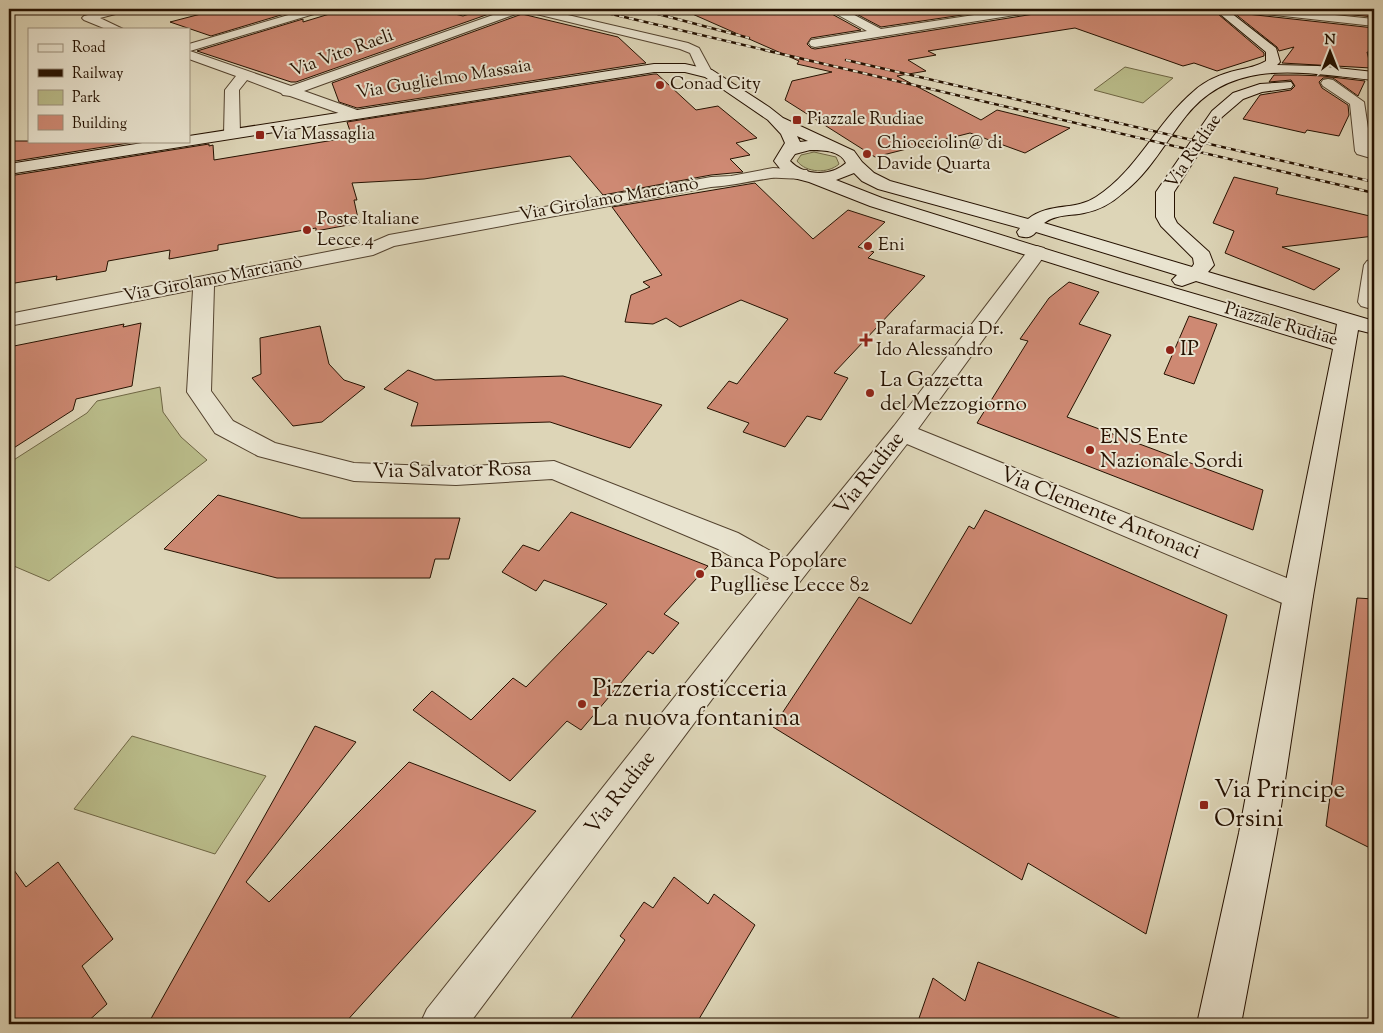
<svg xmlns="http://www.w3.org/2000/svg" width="1383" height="1033" font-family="'Sorts Mill Goudy',serif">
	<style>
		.green { fill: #b9bb89; stroke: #6f6644 }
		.building { fill: #ce8973; stroke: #251100 }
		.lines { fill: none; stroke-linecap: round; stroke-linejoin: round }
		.street-casing { stroke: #53422e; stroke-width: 2 }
		.secondary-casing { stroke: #251100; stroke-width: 2 }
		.street { fill: #e9e4d0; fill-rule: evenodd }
		.secondary { fill: #e9e4d0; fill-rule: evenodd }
		.rail-casing { stroke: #251100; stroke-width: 2.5 }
		.rail { stroke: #e9e4d0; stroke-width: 2; stroke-dasharray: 5; stroke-linecap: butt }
		.poi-dot { fill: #8f2418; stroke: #e9e4d0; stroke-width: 2 }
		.labels { text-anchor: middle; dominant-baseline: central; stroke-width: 4; stroke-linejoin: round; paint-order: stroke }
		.far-street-label { font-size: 18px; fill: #251100; stroke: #e9e4d0 }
		.far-poi-label { font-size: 18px; fill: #251100; stroke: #e9e4d0; text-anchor: start }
		.poi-label { font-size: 21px; fill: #251100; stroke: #e9e4d0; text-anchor: start }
		.street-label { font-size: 21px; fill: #251100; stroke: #e9e4d0 }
		.near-poi-label { font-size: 25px; fill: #251100; stroke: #e9e4d0; text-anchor: start }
	</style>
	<rect width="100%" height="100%" fill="#ddd5b7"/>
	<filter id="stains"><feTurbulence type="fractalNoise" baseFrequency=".004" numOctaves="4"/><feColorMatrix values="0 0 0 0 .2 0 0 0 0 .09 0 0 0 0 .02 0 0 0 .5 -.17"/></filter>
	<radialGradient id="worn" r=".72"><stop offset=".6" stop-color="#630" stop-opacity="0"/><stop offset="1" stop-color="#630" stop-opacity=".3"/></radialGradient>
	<g class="green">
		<polygon points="1125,67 1173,78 1143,103 1094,90"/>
		<path d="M814,152L836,157L839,164C828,174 806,173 797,161L801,155Z"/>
		<polygon points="160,387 163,412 181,437 207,460 49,581 9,564 9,463 87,413 97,401"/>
		<polygon points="132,736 266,776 215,854 74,809"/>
	</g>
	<g class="building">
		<polygon points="220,9 301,9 211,36 170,22"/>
		<polygon points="346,9 434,9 463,16 485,9 503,9 296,82 291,82 197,51 303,19 303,22"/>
		<polygon points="681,9 828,9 830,13 861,30 811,38 807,44 811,48 815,49 1034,14 1042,9 1212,9 1264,53 1264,56 1217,71 1194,63 1183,66 1075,28 928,51 936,55 908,60 926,71 897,76 981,120 997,110 1070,128 1025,153 970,133 875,157 785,100 792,81 832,72 797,64 799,61"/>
		<polygon points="847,9 1003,9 881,27"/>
		<polygon points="1229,9 1239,9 1247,14 1374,28 1374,53 1367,52 1371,68 1282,63 1294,47 1279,51 1277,47"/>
		<polygon points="1292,9 1374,9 1374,17"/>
		<polygon points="522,14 618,37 646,63 357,108 339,102 332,83"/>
		<polygon points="654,74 657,74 696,110 718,106 757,138 736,143 750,155 730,159 743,172 711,175 603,195 570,156 424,179 352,183 357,200 354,200 359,223 316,231 316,228 218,245 218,250 169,259 170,250 108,261 106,271 56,280 57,276 9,284 9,176 209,144 209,146 213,145 214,160 352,137 347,122"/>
		<polygon points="1274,75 1298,75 1323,76 1365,81 1358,96 1333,78 1323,78 1319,82 1322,88 1348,105 1349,115 1339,136 1307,130 1305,133 1243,119 1260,95 1291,90 1295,86 1291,80 1269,82"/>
		<polygon points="9,141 141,141 9,162"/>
		<polygon points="1234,177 1278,188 1276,194 1374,217 1374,236 1282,247 1340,269 1314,290 1291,280 1225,253 1234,231 1213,223"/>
		<polygon points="755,183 813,239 848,210 885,222 858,247 874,252 868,258 925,276 834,373 848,378 821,420 807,416 785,447 743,432 749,423 707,408 729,381 737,384 788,319 741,300 680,327 666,318 653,324 625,322 631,295 650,287 643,282 662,275 612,207"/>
		<polygon points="1069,282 1099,292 1079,324 1111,335 1067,417 1263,490 1253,530 977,423 1028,341 1020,339 1049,298"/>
		<polygon points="1189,316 1217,324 1194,384 1164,374"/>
		<polygon points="141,323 132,386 76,399 73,410 9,451 9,347 124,324 123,327"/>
		<polygon points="320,326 329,364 344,380 365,387 322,422 293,426 252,378 261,374 260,338"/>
		<polygon points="408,370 435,380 563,376 662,405 630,448 550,422 411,426 418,403 384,389"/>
		<polygon points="218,495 301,518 460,518 449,559 435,559 430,578 277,578 164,549"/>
		<polygon points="985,510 1227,615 1146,934 1028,863 1022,880 773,727 859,597 911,624 969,526 974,529"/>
		<polygon points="571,512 708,566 664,614 679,623 653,654 648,651 581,730 567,721 510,781 413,710 432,691 471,720 513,678 526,687 607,604 544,580 536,591 502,572 523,545 539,551"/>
		<polygon points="1357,598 1374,599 1374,850 1326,826"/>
		<polygon points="315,726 356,742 246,882 269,902 409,762 536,811 344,1024 148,1024"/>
		<polygon points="58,862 113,939 82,966 107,1004 85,1024 9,1024 9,863 26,887"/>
		<polygon points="674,877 708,904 714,894 755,925 696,1024 567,1024 625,940 620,936 644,902 653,908"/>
		<polygon points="978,962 1132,1023 1131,1024 917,1024 933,978 965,1001"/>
	</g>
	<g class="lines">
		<g class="street-casing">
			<g id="street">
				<polygon points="111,9 129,9 127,11 100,18 123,29 106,29 84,20 82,18 84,16"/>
				<polygon points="309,9 326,9 324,11 190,51 291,86 510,9 542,9 688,43 699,48 712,72 705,76 700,75 690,53 680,49 524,11 304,91 360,111 362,114 360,117 350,117 290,96 283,95 281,93 247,80 239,90 240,134 237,137 227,137 224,134 225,90 236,76 189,59 189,44"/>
				<polygon points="830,9 843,9 881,29 1014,9 1040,9 1034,12 815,47 811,46 809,43 811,40 867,31 831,11"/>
				<polygon points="1241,9 1276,9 1374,19 1374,26 1247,12"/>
				<polygon points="1328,79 1333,80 1364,102 1371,148 1374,149 1374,159 1357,154 1355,151 1350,104 1323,86 1321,83 1323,80"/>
				<path d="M773,168L807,170L809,174L807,178C795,180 783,177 771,178C751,181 731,186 711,187L394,246L373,255L214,286L211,391L233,421L275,443L354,463L456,467L554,461L738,533L785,559L894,426L1030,248L1037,246L1044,248L1047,252L918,429L1309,587L1313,596L1309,605L1298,608L1287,605L907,444L799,583L469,1024H420L427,1009L769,578L718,549L552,479L456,485L354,481L258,456L215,433L187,392L193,290L9,326V314L368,244L389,235L711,177L731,176Z"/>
				<polygon points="1374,259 1374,307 1368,308 1361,306 1358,302 1364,265 1367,261"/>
			</g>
		</g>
		<g class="secondary-casing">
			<path id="secondary" d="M1214,9H1226L1276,48L1280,62L1277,65L1318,66L1374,72V80C1308,74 1234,55 1186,116C1166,141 1150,172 1124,192C1112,203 1100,210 1084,213C1071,216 1056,214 1044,223L1192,267L1194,264L1193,258L1161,226L1156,217V192L1212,111L1233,93L1260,84L1291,82L1293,85L1291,88L1262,92L1243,99L1222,117L1174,192V217L1177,223L1209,252L1214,265L1208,272L1374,321V334L1358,330L1313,596L1277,833L1241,1024H1197L1239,833L1283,596L1333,349L1112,282L870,206L809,182L790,177L782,171L774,161L785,143L781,134L768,120L705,77L685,72H654L9,174V164L155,141H189V136L654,64H685L712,70L769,107L783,118L854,151L862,162L874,173L890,181L1028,219C1050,202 1075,211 1096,197C1138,170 1156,123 1194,91C1206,80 1221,74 1238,70C1248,68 1257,66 1266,61V52ZM797,136L808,141L800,142ZM810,150C822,150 840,150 846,163C831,177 804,176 790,161L795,154ZM854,173L862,181L878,189L1020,228L1017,232L1019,236C1026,238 1031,238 1036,232L1177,275L1172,280L1175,284L1182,286L1196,281L1337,324L1335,335L1126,274L882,198L836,180Z"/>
		</g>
		<use href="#street" class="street"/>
		<use href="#secondary" class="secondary"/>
		<g class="rail-casing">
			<g id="rail">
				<polyline points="590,9 1374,193"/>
				<polyline points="639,9 749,38"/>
				<polyline points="846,60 1374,182"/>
			</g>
		</g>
		<use href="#rail" class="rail"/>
	</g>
	<g class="poi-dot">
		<circle cx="660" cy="85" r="5"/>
		<rect x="792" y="115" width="10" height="10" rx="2.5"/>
		<rect x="255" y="130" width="10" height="10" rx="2.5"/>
		<circle cx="867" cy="154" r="5"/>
		<circle cx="307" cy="230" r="5"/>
		<circle cx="868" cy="246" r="5"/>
		<path d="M863.5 332.5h5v5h5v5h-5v5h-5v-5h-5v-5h5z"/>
		<circle cx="1170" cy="350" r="5"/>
		<circle cx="870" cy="393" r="5"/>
		<circle cx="1090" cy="450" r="5"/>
		<circle cx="700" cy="574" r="5"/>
		<circle cx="582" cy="704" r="5"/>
		<rect x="1199" y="800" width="10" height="10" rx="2.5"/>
	</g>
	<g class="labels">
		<g class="far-street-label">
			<text transform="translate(342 54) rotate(-20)">Via Vito Raeli</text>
			<text transform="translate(444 80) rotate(-9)">Via Guglielmo Massaia</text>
			<text transform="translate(1194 152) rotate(-56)">Via Rudiae</text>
			<text transform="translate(609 200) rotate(-10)">Via Girolamo Marcianò</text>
			<text transform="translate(213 280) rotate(-11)">Via Girolamo Marcianò</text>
			<text transform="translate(1281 325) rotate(16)">Piazzale Rudiae</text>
		</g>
		<g class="far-poi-label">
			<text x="670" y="85">Conad City</text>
			<text x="807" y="120">Piazzale Rudiae</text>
			<text x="270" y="135">Via Massaglia</text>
			<text x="877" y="144">Chiocciolin@ di<tspan x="877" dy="21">Davide Quarta</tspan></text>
			<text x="317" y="220">Poste Italiane<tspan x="317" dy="21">Lecce 4</tspan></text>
			<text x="878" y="246">Eni</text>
			<text x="876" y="330">Parafarmacia Dr.<tspan x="876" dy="21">Ido Alessandro</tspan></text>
		</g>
		<g class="poi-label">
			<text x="1180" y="350">IP</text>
			<text x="880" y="381">La Gazzetta<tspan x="880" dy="24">del Mezzogiorno</tspan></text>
			<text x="1100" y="438">ENS Ente<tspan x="1100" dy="24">Nazionale Sordi</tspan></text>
			<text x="710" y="562">Banca Popolare<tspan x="710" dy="24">Puglliese Lecce 82</tspan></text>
		</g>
		<g class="street-label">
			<text transform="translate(452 471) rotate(-1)">Via Salvator Rosa</text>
			<text transform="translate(870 474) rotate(-52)">Via Rudiae</text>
			<text transform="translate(1100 514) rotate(22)">Via Clemente Antonaci</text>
			<text transform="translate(621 793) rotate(-52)">Via Rudiae</text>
		</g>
		<g class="near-poi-label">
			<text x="592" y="690">Pizzeria rosticceria<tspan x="592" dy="29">La nuova fontanina</tspan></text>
			<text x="1214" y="791">Via Principe<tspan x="1214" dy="29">Orsini</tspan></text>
		</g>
	</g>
	<rect width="1383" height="1033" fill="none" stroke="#ddd5b7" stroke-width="30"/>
	<rect x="10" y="10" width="1363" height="1013" fill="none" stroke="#251100" stroke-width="2.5"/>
	<rect x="15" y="15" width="1353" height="1003" fill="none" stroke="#251100"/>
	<rect x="28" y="28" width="162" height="115" fill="#e9e4d0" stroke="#9b907d"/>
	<rect x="38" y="44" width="25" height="8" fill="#e9e4d0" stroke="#9b907d"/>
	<text x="72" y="52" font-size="15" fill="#251100">Road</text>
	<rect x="38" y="69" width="25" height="8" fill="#251100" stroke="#9b907d"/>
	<text x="72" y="78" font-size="15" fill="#251100">Railway</text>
	<rect x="38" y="90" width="25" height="15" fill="#b9bb89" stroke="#9b907d"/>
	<text x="72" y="102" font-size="15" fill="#251100">Park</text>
	<rect x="38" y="115" width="25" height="15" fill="#ce8973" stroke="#9b907d"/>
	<text x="72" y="128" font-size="15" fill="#251100">Building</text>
	<g transform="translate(1330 52)" stroke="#e9e4d0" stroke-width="4" paint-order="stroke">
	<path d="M0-4L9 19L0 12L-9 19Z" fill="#251100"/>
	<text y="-8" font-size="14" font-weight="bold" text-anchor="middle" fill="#251100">N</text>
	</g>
	<rect width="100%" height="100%" filter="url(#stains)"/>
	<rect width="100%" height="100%" fill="url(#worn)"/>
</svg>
